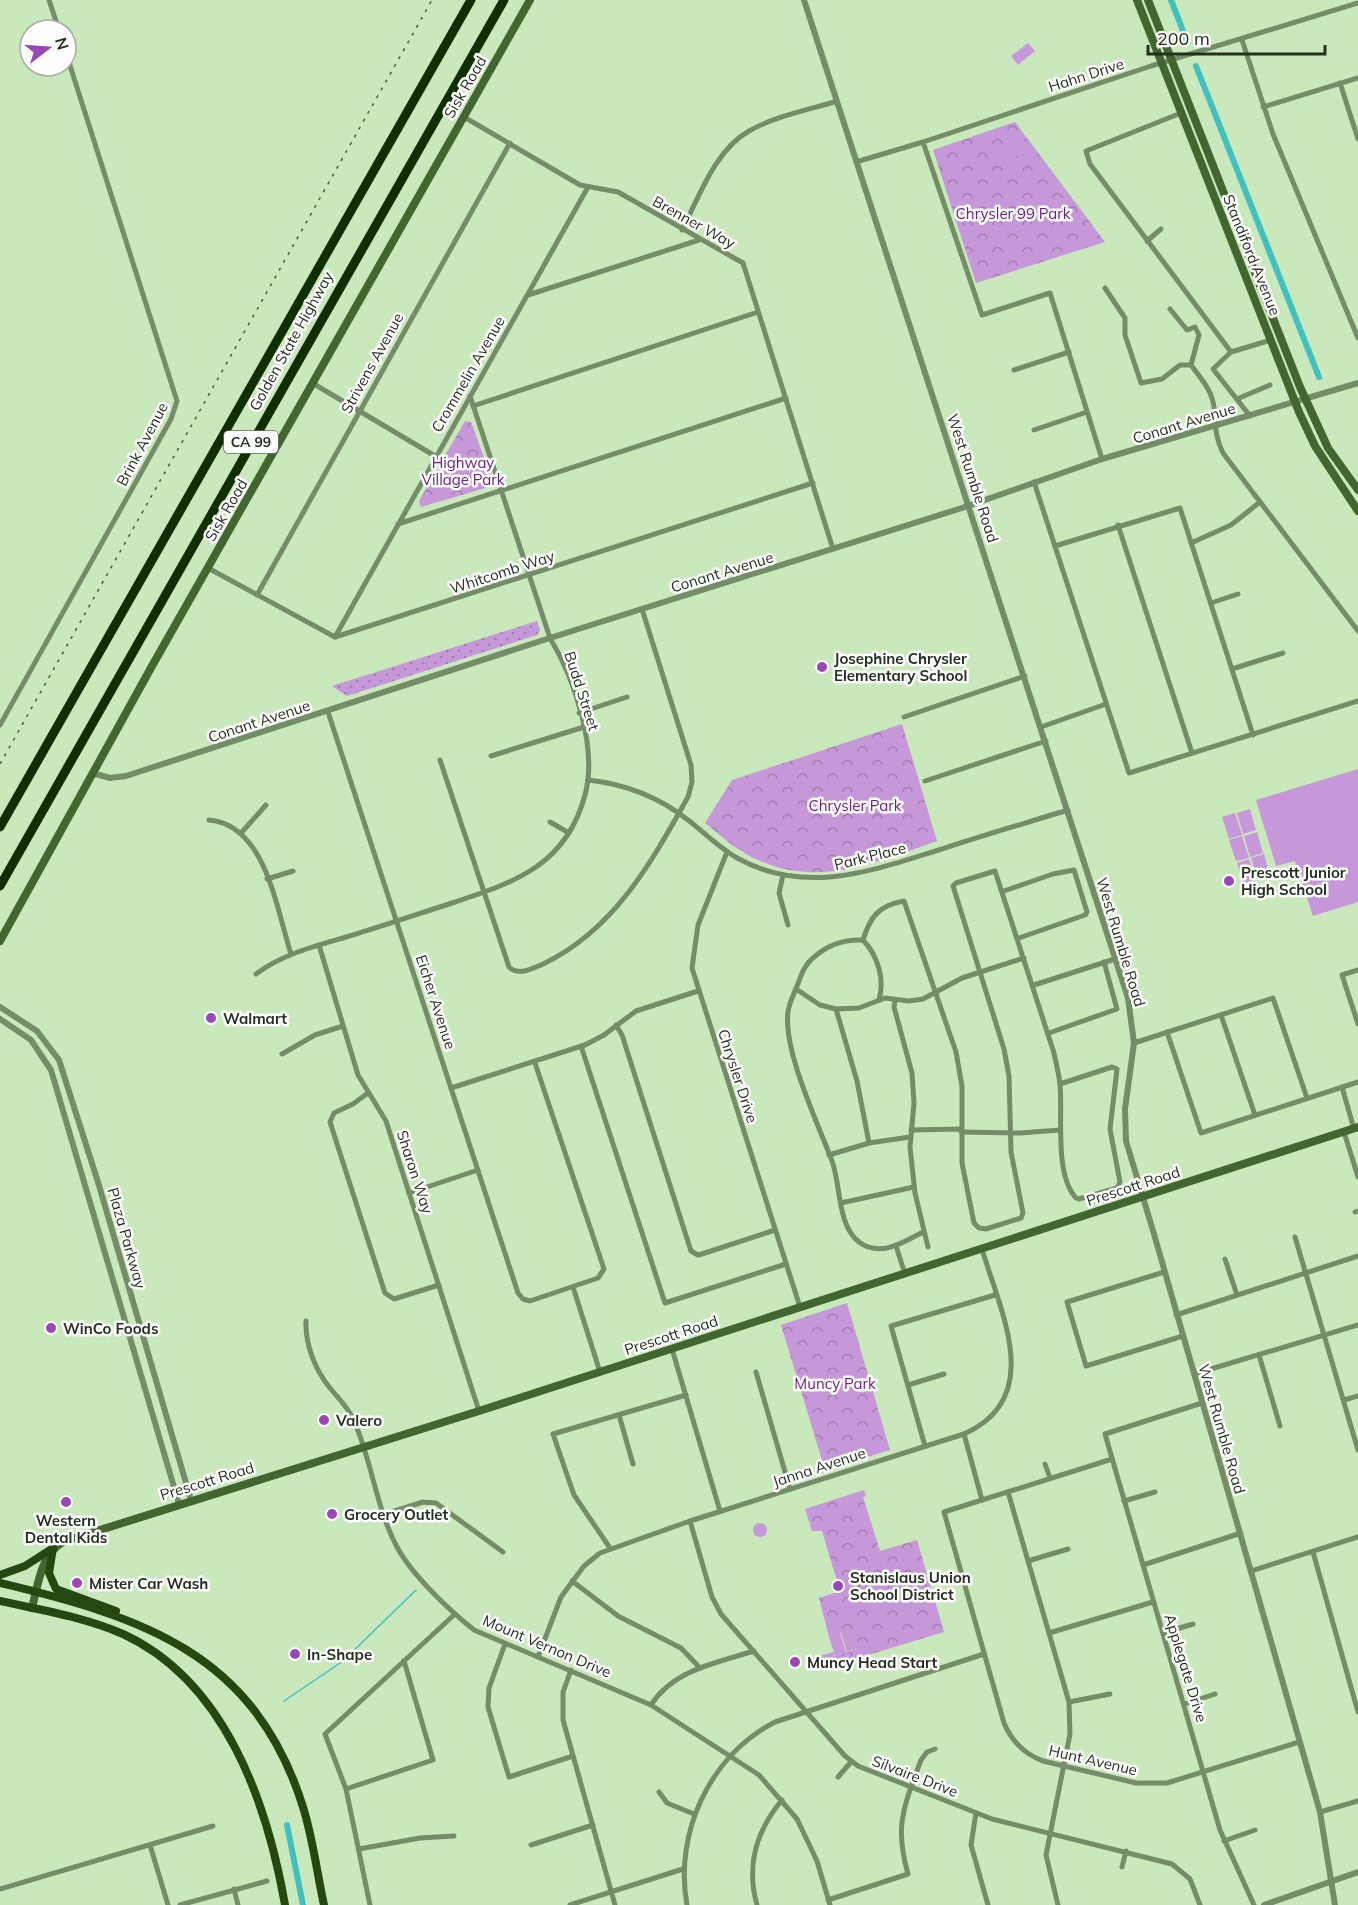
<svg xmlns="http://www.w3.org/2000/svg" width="1358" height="1905" font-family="Mulish,sans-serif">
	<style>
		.grass { fill: url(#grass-dots) }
		.park { fill: url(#park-crowns) }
		.garden { fill: #c698d9 }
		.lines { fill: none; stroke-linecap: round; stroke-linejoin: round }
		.stream { stroke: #41c0c1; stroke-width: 1.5 }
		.canal { stroke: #41c0c1; stroke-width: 6 }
		.minor { stroke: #748d68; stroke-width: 5 }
		.tertiary { stroke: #748d68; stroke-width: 6 }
		.secondary { stroke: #42662f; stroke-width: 8 }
		.primary { stroke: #254810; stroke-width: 8 }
		.motorway { stroke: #112e00; stroke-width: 9 }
		.rail { stroke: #495941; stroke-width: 1.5; stroke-dasharray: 3 6; stroke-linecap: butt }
		.poi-dot { fill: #9947b7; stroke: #fefefe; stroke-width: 2 }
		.labels { text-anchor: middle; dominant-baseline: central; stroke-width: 5; stroke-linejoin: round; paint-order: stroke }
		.shield { fill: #fefefe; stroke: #656e61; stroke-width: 1.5 }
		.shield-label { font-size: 14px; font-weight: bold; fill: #24301e }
		.street-label { font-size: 15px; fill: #24301e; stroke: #fefefe }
		.park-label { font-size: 15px; fill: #6c2085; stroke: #fefefe }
		.poi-label { font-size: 15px; font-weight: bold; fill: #24301e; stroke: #fefefe; text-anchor: start }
	</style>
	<defs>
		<pattern id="grass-dots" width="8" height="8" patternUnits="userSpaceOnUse" patternTransform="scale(1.5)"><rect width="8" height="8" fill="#c698d9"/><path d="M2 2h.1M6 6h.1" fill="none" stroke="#a17caf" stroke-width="1.8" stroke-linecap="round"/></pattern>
		<pattern id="park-crowns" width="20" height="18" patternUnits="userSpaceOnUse" patternTransform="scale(1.5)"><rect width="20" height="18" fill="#c698d9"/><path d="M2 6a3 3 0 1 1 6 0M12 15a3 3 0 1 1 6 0" fill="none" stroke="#a17caf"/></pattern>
	</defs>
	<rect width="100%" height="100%" fill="#c9e8bb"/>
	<polygon class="grass" points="537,621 540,630 537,635 347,696 332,686"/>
	<g class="park">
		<polygon points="1015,122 1105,242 976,283 933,150"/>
		<polygon points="465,421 471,422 492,479 489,487 421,507 419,501"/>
		<path d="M902,724L937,841C870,865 805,893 738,849C727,842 716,831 705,823L732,780Z"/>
		<polygon points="847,1303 890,1450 825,1470 781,1325"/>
		<polygon points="864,1490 866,1496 863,1497 880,1551 917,1540 944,1632 838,1664 835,1660 811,1670 807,1660 833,1652 835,1656 857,1649 852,1630 829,1637 819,1598 840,1591 822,1531 812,1531 805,1509"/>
		<circle cx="760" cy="1530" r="7"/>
	</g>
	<g class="garden">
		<polygon points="1028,43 1035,51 1018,65 1011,56"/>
		<polygon points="1018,135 1027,144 1011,162 1002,152"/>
		<polygon points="1358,769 1358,902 1313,916 1295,861 1276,866 1256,800"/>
		<polygon points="1250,809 1256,830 1243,834 1237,813"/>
		<polygon points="1235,813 1242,835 1229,839 1222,817"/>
		<polygon points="1257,832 1263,853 1250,857 1244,836"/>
		<polygon points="1242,836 1249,858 1236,861 1229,840"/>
		<polygon points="1264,854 1270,876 1258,880 1251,858"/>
		<polygon points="1249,859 1256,880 1243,884 1237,863"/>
		<polygon points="852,1630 858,1648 847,1652 841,1633"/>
		<polygon points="840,1633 846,1652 835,1656 829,1637"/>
	</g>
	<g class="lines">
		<polyline class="stream" points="284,1701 343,1661 416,1590"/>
		<g class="canal">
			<polyline points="1171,0 1187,41"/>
			<polyline points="1196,66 1319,377"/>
			<polyline points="287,1825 303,1905"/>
		</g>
		<g class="minor">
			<polyline points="49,0 59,30"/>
			<polyline points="1242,40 1273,134 1358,338"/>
			<polyline points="1340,83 1358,139"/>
			<polyline points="1263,107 1358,78"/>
			<polyline points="1181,113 1086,151 1090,164 1231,352 1271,340"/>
			<polyline points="464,117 580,185 618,192 743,263 833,549"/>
			<polyline points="923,142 982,315 1050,293 1102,459"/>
			<polyline points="856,162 923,142 1151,66 1358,3"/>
			<path d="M682,230C699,197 715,150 749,131C775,116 809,110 837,101"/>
			<polyline points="1147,241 1161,229"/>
			<polyline points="1105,288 1125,318 1125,335 1141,383 1162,379 1180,365 1191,365"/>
			<polyline points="528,295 699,240"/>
			<path d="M1170,309L1187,330L1195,327L1199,335L1191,365C1199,376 1210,388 1213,402C1218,423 1212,430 1223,453L1358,631"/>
			<polyline points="1231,352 1213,369 1250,416"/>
			<polyline points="1014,370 1069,352"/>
			<polyline points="314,384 435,456"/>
			<polyline points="1237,399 1270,385"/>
			<polyline points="473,406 758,312"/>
			<polyline points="1034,430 1087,412"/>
			<polyline points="1034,482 1129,773 1358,701"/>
			<polyline points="398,524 786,398"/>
			<polyline points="1118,525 1192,753"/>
			<polyline points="1191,543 1231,525 1260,502"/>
			<polyline points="1055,546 1180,508 1253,735"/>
			<polyline points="208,568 335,637 813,483"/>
			<polyline points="257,595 510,143"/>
			<polyline points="1211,603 1238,594"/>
			<polyline points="335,637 588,187"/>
			<polyline points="1232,669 1283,653"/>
			<polyline points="328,712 518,1293 523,1299 530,1301 598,1278 604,1269 535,1063"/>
			<polyline points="579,713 627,697"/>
			<polyline points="904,717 1025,676"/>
			<polyline points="0,725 171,419 177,401 66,53"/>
			<polyline points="1041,727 1106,704"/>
			<polyline points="491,756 584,727"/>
			<path d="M440,760L509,967C519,976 532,969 543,964C614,930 651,863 688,797L692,782L691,765L642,609"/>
			<path d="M588,780C625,784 659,797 688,820C705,833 720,849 739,859C807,896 874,870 942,849C984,835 1026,823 1068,810"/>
			<polyline points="925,781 1046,741"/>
			<path d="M209,820C266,825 276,908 291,954"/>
			<polyline points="550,822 569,833"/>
			<polyline points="242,832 266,805"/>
			<polyline points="727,852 698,925 692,968 800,1307"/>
			<polyline points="783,875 779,893 788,925"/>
			<polyline points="267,879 293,871"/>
			<polyline points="1004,891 1053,874 1074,870 1087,912 1085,915 1019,938"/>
			<path d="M863,940C844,939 827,945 813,958C804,965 801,976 797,986C794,994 789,1003 788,1012C783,1051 818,1123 832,1161C841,1185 837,1225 859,1242C880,1258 904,1242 923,1232"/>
			<polyline points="319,945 358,1075 386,1121 479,1411"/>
			<polyline points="1358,970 1342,975 1358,1024"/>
			<path d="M256,974C281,955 312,947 343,938C380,927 415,915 452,903C515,882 566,866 585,795C598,748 574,678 550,638L470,396"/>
			<polyline points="1034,985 1115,959"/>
			<polyline points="796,989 820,1005 836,1009 859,1008 885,998 909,1001 923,999 962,978 1024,958"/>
			<path d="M879,1000C885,979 878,956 863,940C870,917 879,905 904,901L956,1052L962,1086V1163L974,1223L979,1228L986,1229L1021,1218L1023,1213L1011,1152L1009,1076L1004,1049L953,886L956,883L995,871L1054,1053C1056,1063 1059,1074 1060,1085C1063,1115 1054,1174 1076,1198L1079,1199L1117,1188L1120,1182L1110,1129L1117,1069L1112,1067L1060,1084"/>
			<polyline points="895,1001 894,1007 912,1073 914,1103 910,1147 915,1193 928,1247"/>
			<polyline points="836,1009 857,1081 869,1143"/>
			<polyline points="1221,1015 1255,1115"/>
			<polyline points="616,1025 622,1035 691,1251 698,1255 705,1253 775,1230"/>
			<polyline points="1167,1032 1201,1133 1358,1082"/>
			<polyline points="1049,1033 1117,1009 1104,962"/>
			<polyline points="1134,1043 1273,998 1307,1098"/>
			<polyline points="581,1046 665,1303 786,1264"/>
			<polyline points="282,1054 315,1035 343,1026"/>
			<polyline points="1342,1087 1354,1129"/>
			<polyline points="451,1088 585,1045 604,1035 636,1011 698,991"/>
			<polyline points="368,1093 353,1104 334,1113 330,1122 385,1293 394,1299 439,1285"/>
			<polyline points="911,1130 961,1129"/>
			<polyline points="961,1132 1020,1133 1060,1130"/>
			<polyline points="1344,1132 1358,1177"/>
			<polyline points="829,1155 869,1143 910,1137"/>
			<polyline points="409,1193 478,1170"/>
			<polyline points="841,1203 914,1187"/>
			<polyline points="1355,1212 1358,1211"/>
			<polyline points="1295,1237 1358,1450"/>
			<polyline points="896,1246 905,1274"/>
			<polyline points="1225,1259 1237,1295"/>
			<polyline points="1164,1272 1067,1302 1086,1366 1183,1336"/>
			<polyline points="573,1287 600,1372"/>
			<polyline points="1176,1315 1358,1256"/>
			<path d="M306,1321C305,1344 315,1370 330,1388C339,1399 349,1408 354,1421C372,1461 376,1508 397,1547C412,1575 449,1610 474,1630L651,1705L759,1775L797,1819L817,1861L830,1905"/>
			<polyline points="672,1349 720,1511"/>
			<polyline points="1259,1355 1280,1426"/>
			<polyline points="756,1372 790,1489"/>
			<polyline points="1194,1374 1358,1325"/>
			<polyline points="908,1385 944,1374"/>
			<polyline points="1344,1400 1358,1396"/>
			<polyline points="1202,1403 1105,1434 1220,1830 1254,1905"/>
			<polyline points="619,1415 633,1464"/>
			<polyline points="964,1434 982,1500"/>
			<polyline points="925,1446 891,1326 995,1295"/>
			<path d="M1112,1459L944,1512L1004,1723C1012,1742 1024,1754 1043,1761L1136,1783H1167L1299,1742"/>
			<polyline points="1045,1464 1050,1478"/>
			<polyline points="1008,1492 1069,1702 1070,1734 1046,1855 1058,1905"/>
			<polyline points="1124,1501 1155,1492"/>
			<polyline points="385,1514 423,1502 436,1503 503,1552"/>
			<polyline points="690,1521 712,1597 721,1614 845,1756 858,1766 992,1819 1172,1864 1190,1879 1200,1905"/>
			<polyline points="610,1548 574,1495 553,1434 686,1395"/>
			<polyline points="1313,1552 1358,1712"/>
			<polyline points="1028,1561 1068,1549"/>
			<polyline points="1143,1565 1241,1533"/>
			<polyline points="1251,1571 1358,1537"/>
			<polyline points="572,1581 618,1616 681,1648 700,1668"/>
			<polyline points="1049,1633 1153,1602"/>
			<polyline points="1163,1633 1193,1624"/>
			<polyline points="505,1644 489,1688 488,1707 509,1777 573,1756"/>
			<path d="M538,1657L561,1597L584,1566L600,1553L690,1521L964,1434C1046,1398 1000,1311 982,1249"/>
			<polyline points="571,1670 563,1692 563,1720 615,1905"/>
			<polyline points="1069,1702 1110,1694"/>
			<polyline points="1185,1704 1215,1694"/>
			<path d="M651,1705C673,1670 716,1663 754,1651"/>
			<polyline points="838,1777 851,1762"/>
			<polyline points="346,1789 433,1760 404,1661"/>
			<polyline points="659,1792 667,1803 694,1814"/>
			<polyline points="1320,1812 1358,1801"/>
			<polyline points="976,1813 971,1845 988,1905"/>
			<polyline points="1224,1841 1255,1830"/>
			<polyline points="150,1845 168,1905"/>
			<polyline points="531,1845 593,1825"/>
			<polyline points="359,1849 420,1838 454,1836"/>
			<polyline points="1122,1867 1126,1851"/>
			<polyline points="0,1889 213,1826"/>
			<polyline points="234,1889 238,1905"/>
			<path d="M828,1900L908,1874C894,1824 904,1807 921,1760L927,1752L935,1749"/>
			<polyline points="180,1905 267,1881"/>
			<polyline points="370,1905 346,1789 325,1734 455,1614"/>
			<polyline points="570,1905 683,1869"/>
			<path d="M687,1905C674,1834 709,1756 775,1722L984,1654"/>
			<path d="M757,1905C746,1866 756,1831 782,1800"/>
		</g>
		<g class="tertiary">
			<polyline points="804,0 1128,998 1134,1043 1125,1109 1126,1141 1154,1234 1320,1812 1335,1905"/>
			<polyline points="92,773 110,778 126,776 550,638 962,508 1102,459 1358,383"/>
			<polyline points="0,1007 37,1031 59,1060 98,1182 191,1500"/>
			<polyline points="0,1019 31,1040 51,1070 179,1504"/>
			<polyline points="1264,1905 1358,1872"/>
		</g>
		<g class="secondary">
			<polyline points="1137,0 1299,412 1315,446 1358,511"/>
			<polyline points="1148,0 1300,387 1328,448 1358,490"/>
			<polyline points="0,941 152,666 530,0"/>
			<path d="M32,1608C38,1585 41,1552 65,1541L479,1411L1358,1127"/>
		</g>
		<g class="primary">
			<polyline points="53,1548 49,1573 56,1589 116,1611"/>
			<polyline points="0,1575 25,1566 53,1548"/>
			<path d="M0,1583C142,1617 255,1653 303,1807C313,1839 317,1873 324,1905"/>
			<path d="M0,1601C40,1610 85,1617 123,1634C225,1681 267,1802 285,1905"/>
		</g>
		<g class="motorway">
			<polyline points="0,827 471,0"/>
			<polyline points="0,886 504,0"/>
		</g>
		<polyline class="rail" points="0,764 432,0"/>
	</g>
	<g class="poi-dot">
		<circle cx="822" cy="667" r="6"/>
		<circle cx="1229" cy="881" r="6"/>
		<circle cx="211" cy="1018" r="6"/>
		<circle cx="51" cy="1328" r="6"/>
		<circle cx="324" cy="1420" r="6"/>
		<circle cx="66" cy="1502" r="6"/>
		<circle cx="332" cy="1514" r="6"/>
		<circle cx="77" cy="1583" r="6"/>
		<circle cx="838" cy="1586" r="6"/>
		<circle cx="295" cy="1654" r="6"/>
		<circle cx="795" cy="1662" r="6"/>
	</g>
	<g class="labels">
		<rect class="shield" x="224" y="431" width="54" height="22" rx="4.5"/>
		<g class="shield-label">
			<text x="251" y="442">CA 99</text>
		</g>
		<g class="street-label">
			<text transform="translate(1086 75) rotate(-18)">Hahn Drive</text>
			<text transform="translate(465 87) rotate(-60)">Sisk Road</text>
			<text transform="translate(694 222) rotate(29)">Brenner Way</text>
			<text transform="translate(1252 255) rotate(68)">Standiford Avenue</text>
			<text transform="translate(291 341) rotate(-61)">Golden State Highway</text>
			<text transform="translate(372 363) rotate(-61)">Strivens Avenue</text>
			<text transform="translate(468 374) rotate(-60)">Crommelin Avenue</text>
			<text transform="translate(1184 423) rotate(-17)">Conant Avenue</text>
			<text transform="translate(142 444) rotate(-62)">Brink Avenue</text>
			<text transform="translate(973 478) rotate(72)">West Rumble Road</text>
			<text transform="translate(226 510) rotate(-60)">Sisk Road</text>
			<text transform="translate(502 572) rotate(-18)">Whitcomb Way</text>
			<text transform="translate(722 572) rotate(-17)">Conant Avenue</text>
			<text transform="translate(582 691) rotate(72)">Budd Street</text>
			<text transform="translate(259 721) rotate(-18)">Conant Avenue</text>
			<text transform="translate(870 856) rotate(-14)">Park Place</text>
			<text transform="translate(1121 942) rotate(73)">West Rumble Road</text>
			<text transform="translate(436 1002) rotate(72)">Eicher Avenue</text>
			<text transform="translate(738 1076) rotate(72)">Chrysler Drive</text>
			<text transform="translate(415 1172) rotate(72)">Sharon Way</text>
			<text transform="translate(1133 1186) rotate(-18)">Prescott Road</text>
			<text transform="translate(127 1238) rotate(74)">Plaza Parkway</text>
			<text transform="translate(671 1335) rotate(-18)">Prescott Road</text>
			<text transform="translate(1222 1429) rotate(74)">West Rumble Road</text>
			<text transform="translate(819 1467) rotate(-18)">Janna Avenue</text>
			<text transform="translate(207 1481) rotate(-17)">Prescott Road</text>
			<text transform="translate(547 1646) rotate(23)">Mount Vernon Drive</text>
			<text transform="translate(1186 1668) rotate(73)">Applegate Drive</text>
			<text transform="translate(1093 1760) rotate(13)">Hunt Avenue</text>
			<text transform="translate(915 1776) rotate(21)">Silvaire Drive</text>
		</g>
		<g class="park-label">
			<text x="1013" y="213">Chrysler 99 Park</text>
			<text x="463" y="462">Highway<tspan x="463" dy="17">Village Park</tspan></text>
			<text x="855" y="805">Chrysler Park</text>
			<text x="835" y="1383">Muncy Park</text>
		</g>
		<g class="poi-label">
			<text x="834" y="658">Josephine Chrysler<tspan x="834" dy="17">Elementary School</tspan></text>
			<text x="1241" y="872">Prescott Junior<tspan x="1241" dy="17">High School</tspan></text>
			<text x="223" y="1018">Walmart</text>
			<text x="63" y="1328">WinCo Foods</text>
			<text x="336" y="1420">Valero</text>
			<text x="344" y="1514">Grocery Outlet</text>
			<text x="66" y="1520" text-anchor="middle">Western<tspan x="66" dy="17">Dental Kids</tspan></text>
			<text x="850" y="1577">Stanislaus Union<tspan x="850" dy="17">School District</tspan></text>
			<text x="89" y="1583">Mister Car Wash</text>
			<text x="307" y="1654">In-Shape</text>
			<text x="807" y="1662">Muncy Head Start</text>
		</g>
	</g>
	<g transform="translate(48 48) rotate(73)"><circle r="28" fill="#fefefe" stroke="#a7aca4" stroke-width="1.5"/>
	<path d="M0-4.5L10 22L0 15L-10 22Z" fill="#9947b7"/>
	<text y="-9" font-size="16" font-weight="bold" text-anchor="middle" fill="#24301e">N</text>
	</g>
	<path d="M1148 45v9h177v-9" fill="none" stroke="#24301e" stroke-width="3"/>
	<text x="1157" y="45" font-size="18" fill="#24301e" stroke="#fefefe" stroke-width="4.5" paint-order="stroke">200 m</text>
</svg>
